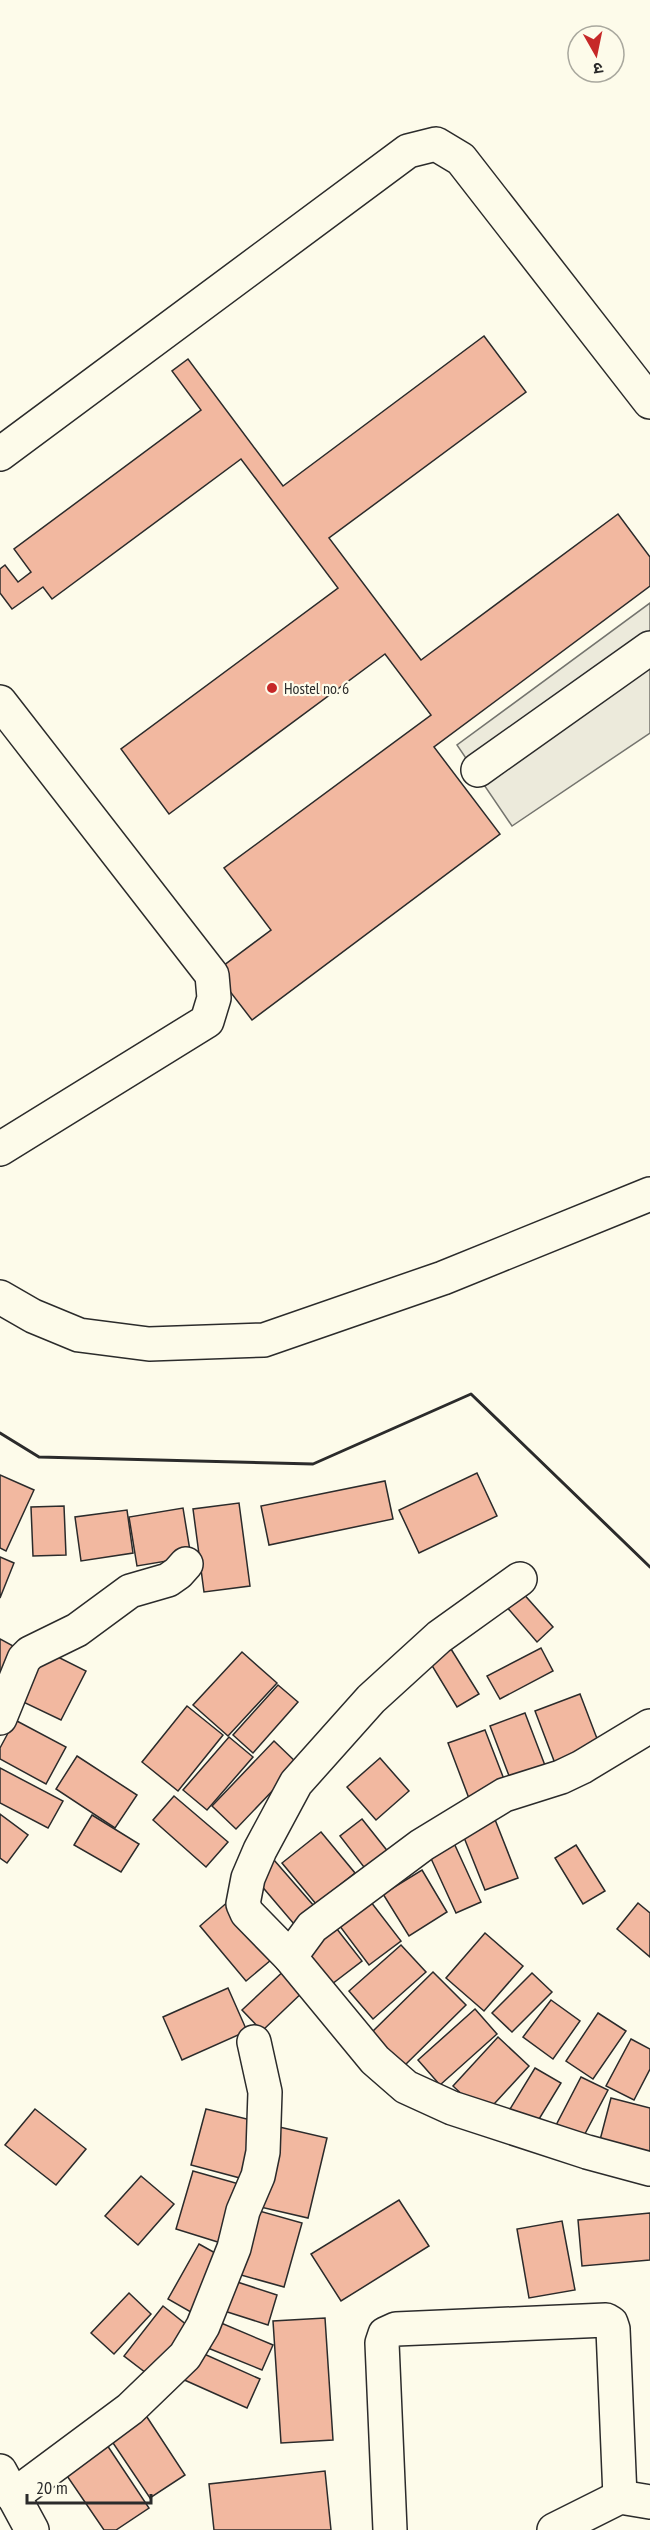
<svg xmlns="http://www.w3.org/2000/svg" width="650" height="2530" font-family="'PT Sans Narrow','Noto Sans Devanagari',sans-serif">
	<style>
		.parking { fill: #eceadb; stroke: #74746e; stroke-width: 1.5 }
		.building { fill: #f2b8a0; stroke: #2b2b2b; stroke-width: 1.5 }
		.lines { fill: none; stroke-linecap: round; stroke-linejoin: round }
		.minor-casing { stroke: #2b2b2b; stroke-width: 36 }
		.major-casing { stroke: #2b2b2b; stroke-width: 36 }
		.minor { stroke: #fdfbea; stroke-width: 33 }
		.major { stroke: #fdfbea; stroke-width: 33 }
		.wall { stroke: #2b2b2b; stroke-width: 3 }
		.poi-dot { fill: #c62828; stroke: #fdfbea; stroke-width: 2 }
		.labels { text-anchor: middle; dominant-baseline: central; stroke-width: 4.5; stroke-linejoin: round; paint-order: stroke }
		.poi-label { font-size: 16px; fill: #2b2b2b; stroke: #fdfbea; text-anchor: start }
	</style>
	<rect width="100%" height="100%" fill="#fdfbea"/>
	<polygon class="parking" points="650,603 650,733 512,826 457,745"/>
	<g class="building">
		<polygon points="484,336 526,392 329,538 421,660 618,514 650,557 650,586 434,747 500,834 252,1020 215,972 271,930 224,868 431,715 385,654 169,814 121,749 338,588 241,459 52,599 43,587 12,609 0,593 0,569 5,565 18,582 31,572 14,549 201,410 172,371 188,359 283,486"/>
		<polygon points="477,1473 497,1516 419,1553 399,1510"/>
		<polygon points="0,1475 34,1490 6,1551 0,1548"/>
		<polygon points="385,1481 393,1519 269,1545 261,1506"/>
		<polygon points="239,1503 250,1586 204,1592 193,1509"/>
		<polygon points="64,1506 66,1555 33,1556 31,1507"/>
		<polygon points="183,1508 191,1557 137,1566 129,1517"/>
		<polygon points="127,1510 133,1553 81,1561 75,1517"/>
		<polygon points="0,1557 14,1563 0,1598"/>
		<polygon points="521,1591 553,1627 537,1642 505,1605"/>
		<polygon points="0,1639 15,1647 0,1676"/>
		<polygon points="446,1641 479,1694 457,1707 425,1654"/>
		<polygon points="541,1648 553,1671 500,1699 487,1676"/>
		<polygon points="44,1650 86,1671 61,1720 19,1700"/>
		<polygon points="242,1652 277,1683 228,1736 193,1705"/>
		<polygon points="278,1685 298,1702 253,1753 233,1735"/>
		<polygon points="580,1694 601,1749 556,1766 535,1711"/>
		<polygon points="187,1706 223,1735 178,1791 142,1762"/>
		<polygon points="525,1713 546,1768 511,1781 490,1726"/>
		<polygon points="15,1720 66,1747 46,1784 0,1759 0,1748"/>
		<polygon points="485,1730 507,1787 470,1801 448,1743"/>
		<polygon points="229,1737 253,1757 207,1810 183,1790"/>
		<polygon points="274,1741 298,1764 236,1829 212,1806"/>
		<polygon points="77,1756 137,1795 115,1828 56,1789"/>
		<polygon points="380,1758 409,1791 376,1820 347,1787"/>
		<polygon points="0,1768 63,1801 48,1828 0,1803"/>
		<polygon points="174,1796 228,1842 206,1867 153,1820"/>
		<polygon points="0,1814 28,1835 7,1863 0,1858"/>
		<polygon points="92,1815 139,1844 121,1872 74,1845"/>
		<polygon points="494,1817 518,1878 485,1890 461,1830"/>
		<polygon points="362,1819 389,1853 367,1871 340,1836"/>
		<polygon points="321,1832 355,1873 316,1904 282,1863"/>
		<polygon points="453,1841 481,1902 456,1913 428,1852"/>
		<polygon points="576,1845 605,1891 583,1904 555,1858"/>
		<polygon points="274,1860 314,1906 294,1924 254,1877"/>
		<polygon points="422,1870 447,1912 409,1936 383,1894"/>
		<polygon points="364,1893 401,1941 369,1965 333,1917"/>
		<polygon points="230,1900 277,1955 246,1981 200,1926"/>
		<polygon points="638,1903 650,1913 650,1957 617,1929"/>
		<polygon points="333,1924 362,1961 332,1984 303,1946"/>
		<polygon points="485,1933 523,1966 484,2011 446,1978"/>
		<polygon points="401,1945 426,1972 373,2019 349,1991"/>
		<polygon points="288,1967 308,1987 262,2031 242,2010"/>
		<polygon points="433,1972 466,2005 403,2067 370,2034"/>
		<polygon points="532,1973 552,1992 512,2032 492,2013"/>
		<polygon points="228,1988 247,2031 182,2060 163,2017"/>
		<polygon points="551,2000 580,2021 553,2059 523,2037"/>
		<polygon points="475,2009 497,2034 440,2085 418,2060"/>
		<polygon points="598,2013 626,2031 593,2079 566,2061"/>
		<polygon points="498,2037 529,2066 484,2115 453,2086"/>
		<polygon points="631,2039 650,2049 650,2069 634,2100 606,2086"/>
		<polygon points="535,2068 561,2083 533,2129 507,2114"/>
		<polygon points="581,2077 608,2090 578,2147 552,2133"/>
		<polygon points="611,2098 650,2108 650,2153 600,2140"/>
		<polygon points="35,2109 86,2149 56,2185 5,2145"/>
		<polygon points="206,2109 255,2121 240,2178 191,2165"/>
		<polygon points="275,2126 327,2138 308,2218 256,2206"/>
		<polygon points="193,2171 239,2184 221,2243 176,2229"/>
		<polygon points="141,2176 174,2204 138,2245 105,2216"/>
		<polygon points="399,2200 429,2246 341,2301 311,2254"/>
		<polygon points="252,2209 302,2223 284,2287 234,2273"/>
		<polygon points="650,2213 650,2260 582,2266 578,2220"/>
		<polygon points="562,2221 575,2290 529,2298 517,2229"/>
		<polygon points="199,2244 226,2259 196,2315 168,2299"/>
		<polygon points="228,2279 277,2295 268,2325 218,2309"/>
		<polygon points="129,2293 151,2314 114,2354 91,2333"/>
		<polygon points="163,2306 188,2326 150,2376 124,2356"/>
		<polygon points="325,2318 333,2440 281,2443 273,2321"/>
		<polygon points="214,2320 273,2345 262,2370 203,2346"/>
		<polygon points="193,2349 260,2379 247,2408 180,2378"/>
		<polygon points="145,2414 185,2475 150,2498 109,2437"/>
		<polygon points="105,2442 149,2508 116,2530 104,2530 63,2470"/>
		<polygon points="325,2471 331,2530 214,2530 209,2484"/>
	</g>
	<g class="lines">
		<g class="minor-casing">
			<g id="minor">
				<polyline points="0,454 408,151 436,144 461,159 650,402"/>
				<polyline points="0,702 212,975 214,998 207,1021 0,1149"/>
				<polyline points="478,770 650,648"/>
				<polyline points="0,1297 33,1316 79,1335 149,1344 264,1340 443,1278 650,1194"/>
				<polyline points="520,1579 439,1637 371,1699 296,1783 260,1850 248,1878 243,1904 247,1913 290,1957 375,2060 406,2087 452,2108 587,2152 650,2169"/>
				<polyline points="0,1718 24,1659 30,1653 77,1630 130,1591 168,1580 178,1573 186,1564"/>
				<polyline points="290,1957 312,1927 422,1845 504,1795 561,1777 582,1767 650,1726"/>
				<polyline points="13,2496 130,2409 185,2356 203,2326 234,2248 243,2211 258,2176 263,2152 265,2092 254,2042"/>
				<polyline points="390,2530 382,2343 385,2334 396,2329 606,2320 611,2323 613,2329 620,2497"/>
				<polyline points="554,2530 620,2497 650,2502"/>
			</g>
		</g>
		<g class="major-casing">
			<polyline id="major" points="0,2471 32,2530"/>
		</g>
		<use href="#minor" class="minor"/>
		<use href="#major" class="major"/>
		<polyline class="wall" points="0,1433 39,1457 313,1464 471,1394 650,1567"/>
	</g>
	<circle class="poi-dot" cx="272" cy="688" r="6"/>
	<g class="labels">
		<g class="poi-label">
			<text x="284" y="688">Hostel no. 6</text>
		</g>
	</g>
	<g transform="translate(596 54) rotate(171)"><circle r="28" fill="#fdfbea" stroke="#a9a89e" stroke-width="1.5"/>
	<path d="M0-4.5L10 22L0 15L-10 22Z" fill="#c62828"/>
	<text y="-9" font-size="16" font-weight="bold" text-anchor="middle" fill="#2b2b2b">उ</text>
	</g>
	<path d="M27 2494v9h124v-9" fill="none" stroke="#2b2b2b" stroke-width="3"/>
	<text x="36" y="2494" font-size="18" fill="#2b2b2b" stroke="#fdfbea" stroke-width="4.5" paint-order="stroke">20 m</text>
</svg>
